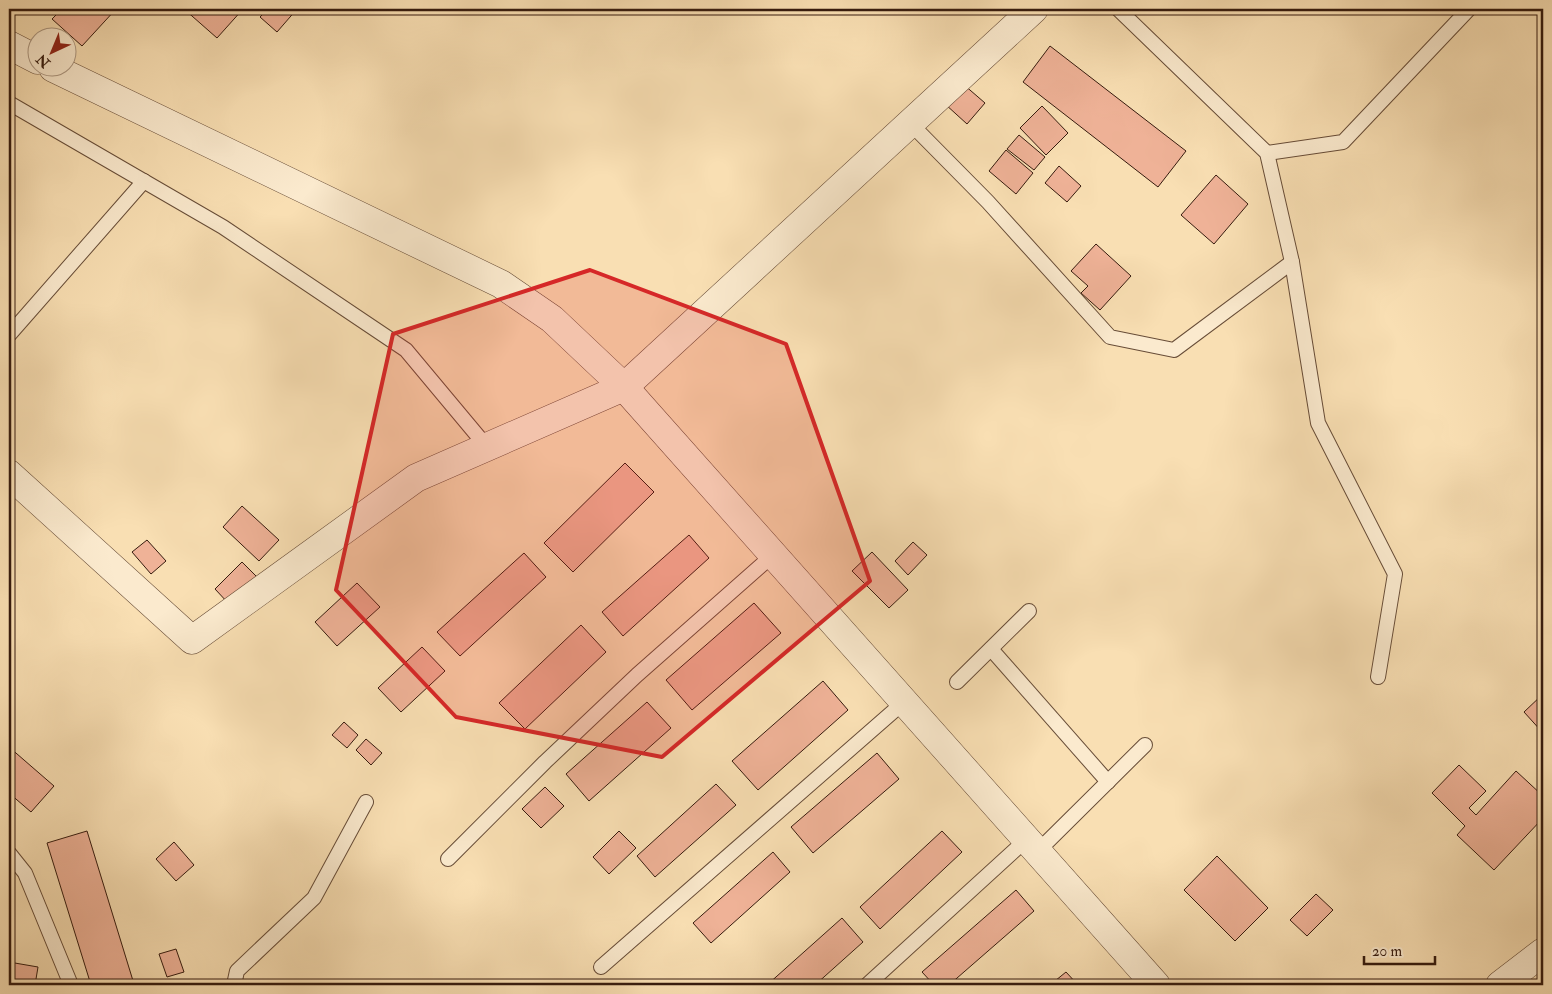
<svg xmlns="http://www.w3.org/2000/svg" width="1552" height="994" font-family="'IM FELL Double Pica',serif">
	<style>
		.building { fill: #efb297; stroke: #361b0e }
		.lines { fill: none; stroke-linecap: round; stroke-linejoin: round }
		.lane-casing { stroke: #674c37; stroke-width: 16 }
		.street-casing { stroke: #674c37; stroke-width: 29 }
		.lane { stroke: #fbeace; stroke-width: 14 }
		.street { stroke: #fbeace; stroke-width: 28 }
		.marked { fill: #d62828; fill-opacity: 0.2; stroke: #d62828; stroke-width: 4; stroke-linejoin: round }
	</style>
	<rect width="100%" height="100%" fill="#f9dfb3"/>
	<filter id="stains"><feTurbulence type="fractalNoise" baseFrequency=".004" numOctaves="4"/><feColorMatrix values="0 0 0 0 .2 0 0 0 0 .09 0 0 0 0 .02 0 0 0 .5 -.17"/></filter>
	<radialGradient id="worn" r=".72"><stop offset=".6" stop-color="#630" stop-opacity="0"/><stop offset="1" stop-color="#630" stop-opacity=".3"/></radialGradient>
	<g class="building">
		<polygon points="62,9 116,9 82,46 52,19"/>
		<polygon points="184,9 243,9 217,38"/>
		<polygon points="268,9 297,9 277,32 260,17"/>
		<polygon points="1050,46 1186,151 1158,187 1023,82"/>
		<polygon points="963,84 985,103 967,124 945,104"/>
		<polygon points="1042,106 1068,133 1046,155 1020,128"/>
		<polygon points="1019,135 1045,157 1034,170 1007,149"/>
		<polygon points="1006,150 1033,173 1016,194 989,171"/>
		<polygon points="1059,166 1081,186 1067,202 1045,183"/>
		<polygon points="1216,175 1248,204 1214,244 1181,215"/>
		<polygon points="1096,244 1131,276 1100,310 1081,293 1088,286 1071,271"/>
		<polygon points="625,463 654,492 573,572 544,543"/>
		<polygon points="242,506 279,540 259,561 223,527"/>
		<polygon points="689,535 709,558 623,636 602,612"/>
		<polygon points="147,540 166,561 151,574 132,552"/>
		<polygon points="913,542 927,555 908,575 895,561"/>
		<polygon points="872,552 908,590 889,608 852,571"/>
		<polygon points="524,553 546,577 460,656 437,632"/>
		<polygon points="242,562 257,577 229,604 215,589"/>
		<polygon points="357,583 380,607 337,646 315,622"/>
		<polygon points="754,603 781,633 692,710 666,680"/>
		<polygon points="581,625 606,652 525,729 499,703"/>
		<polygon points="422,647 445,671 401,712 378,688"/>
		<polygon points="823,681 848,710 758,790 732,761"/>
		<polygon points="1543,694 1543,733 1524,712"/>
		<polygon points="647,702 671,728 589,801 566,774"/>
		<polygon points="344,722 358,735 347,748 332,735"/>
		<polygon points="366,739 382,753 371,765 356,750"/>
		<polygon points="9,747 54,786 31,812 9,793"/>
		<polygon points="877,753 899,779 813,853 791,827"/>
		<polygon points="1459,765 1486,791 1469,808 1476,815 1516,771 1543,796 1543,818 1494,870 1457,835 1465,826 1432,793"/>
		<polygon points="716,784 736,805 655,877 637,856"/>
		<polygon points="545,787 564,806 541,828 522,809"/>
		<polygon points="87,831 134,984 130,985 91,985 47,843"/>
		<polygon points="619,831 636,848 609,874 593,857"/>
		<polygon points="942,831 962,852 880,929 860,907"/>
		<polygon points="174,842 194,865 176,881 156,859"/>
		<polygon points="773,852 790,872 711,943 693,923"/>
		<polygon points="1217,856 1268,908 1235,941 1184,890"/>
		<polygon points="1016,890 1034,911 949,985 934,985 922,972"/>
		<polygon points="1316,894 1333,910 1307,936 1290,920"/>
		<polygon points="842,918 863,942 815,985 767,985"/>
		<polygon points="176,949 184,972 167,977 159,954"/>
		<polygon points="9,962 38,967 35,985 9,985"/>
		<polygon points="1066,972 1078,985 1050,985"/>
	</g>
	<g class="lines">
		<g class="lane-casing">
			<g id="lane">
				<polyline points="1118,9 1267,153 1292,262 1318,423 1395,574 1378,677"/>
				<polyline points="9,103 223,227 406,350 487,447"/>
				<polyline points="910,123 988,202 1110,337 1174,350 1292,262"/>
				<polyline points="1267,153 1343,142 1469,9"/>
				<polyline points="9,335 144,181"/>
				<polyline points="991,649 1108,782"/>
				<polyline points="957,682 1029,611"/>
				<polyline points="1037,852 1145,745"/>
				<polyline points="9,853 25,873 71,985"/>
				<polyline points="448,859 545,762 637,675 773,555"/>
				<polyline points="601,967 904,702"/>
				<polyline points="234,985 237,971 314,898 366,802"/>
				<polyline points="867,985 1027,839"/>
			</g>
		</g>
		<g class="street-casing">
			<g id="street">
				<polyline points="9,45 38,60"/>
				<polyline points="53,68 501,284 552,319 624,387 1156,985"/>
				<polyline points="9,474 192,640 416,478 624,387 1034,9"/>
				<polyline points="1500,985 1543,952"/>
			</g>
		</g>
		<use href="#lane" class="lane"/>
		<use href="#street" class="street"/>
	</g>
	<path class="marked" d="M590,270L786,344L870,581L662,757L456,717L336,590L393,334Z"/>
	<rect width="1552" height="994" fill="none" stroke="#f9dfb3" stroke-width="30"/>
	<rect x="10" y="10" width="1532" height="974" fill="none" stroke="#361b0e" stroke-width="2.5"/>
	<rect x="15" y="15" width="1522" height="964" fill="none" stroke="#361b0e"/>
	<g transform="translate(52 52) rotate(224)"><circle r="24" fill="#fbeace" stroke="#ac9781"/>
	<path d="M0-4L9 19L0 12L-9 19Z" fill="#8f2418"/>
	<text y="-8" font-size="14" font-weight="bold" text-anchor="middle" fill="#361b0e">N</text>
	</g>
	<path d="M1364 956v8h71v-8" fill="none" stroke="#361b0e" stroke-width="2.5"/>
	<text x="1372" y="956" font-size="15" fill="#361b0e" stroke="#fbeace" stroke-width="4" paint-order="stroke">20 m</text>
	<rect width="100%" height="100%" filter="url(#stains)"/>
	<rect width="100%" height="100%" fill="url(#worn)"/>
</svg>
